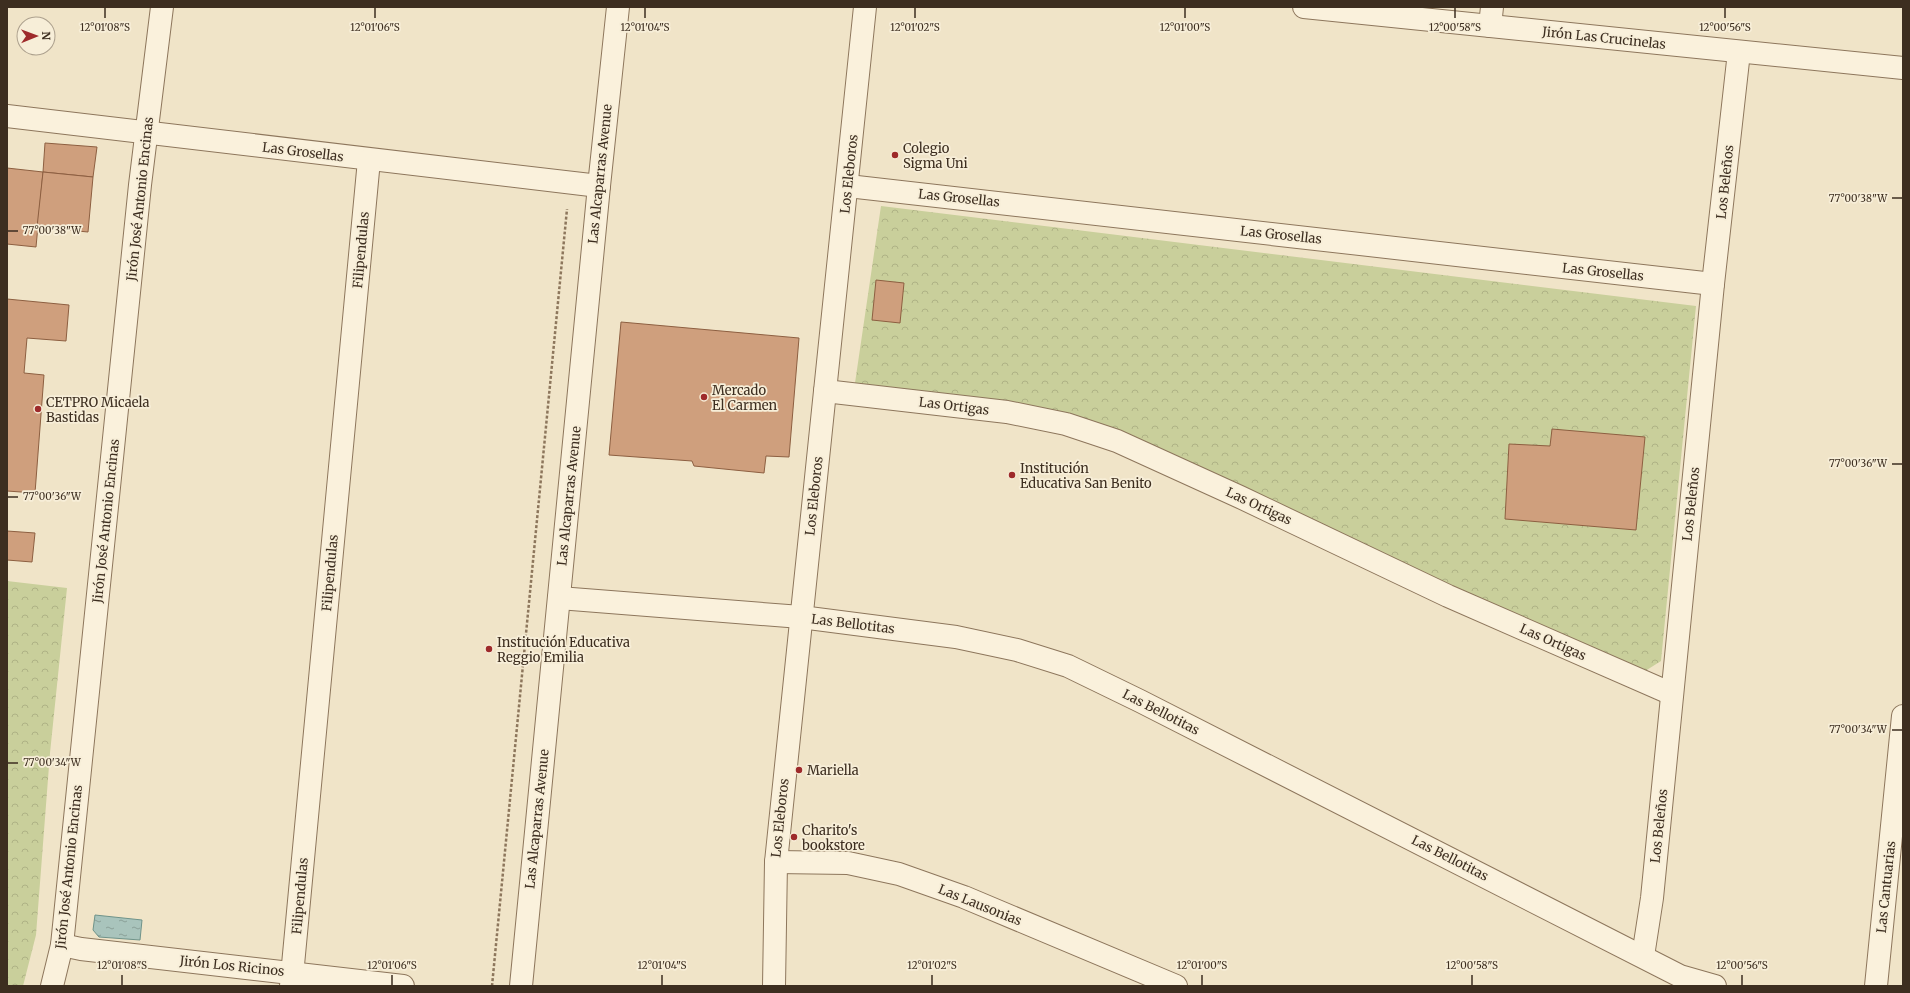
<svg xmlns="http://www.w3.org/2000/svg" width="1910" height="993" font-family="Merriweather,serif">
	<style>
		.forest { fill: url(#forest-crowns) }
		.water { fill: url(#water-ripples); stroke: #6f938a }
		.building { fill: #cf9f7d; stroke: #8d5f41 }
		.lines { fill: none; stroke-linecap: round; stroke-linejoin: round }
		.minor-casing { stroke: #8d765c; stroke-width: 24 }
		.path { stroke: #8d765c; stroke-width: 2.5; stroke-dasharray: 3 2; stroke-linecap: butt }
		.minor { stroke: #faf1dc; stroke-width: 22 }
		.ticks { fill: none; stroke: #3d2e20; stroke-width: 1.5 }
		.poi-dot { fill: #9e2a2b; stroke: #f7eed8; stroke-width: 1.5 }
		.labels { text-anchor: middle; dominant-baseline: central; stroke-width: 3.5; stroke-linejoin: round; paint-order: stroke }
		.street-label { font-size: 13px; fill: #3d2e20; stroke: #f7eed8 }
		.poi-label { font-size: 13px; fill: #3d2e20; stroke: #f7eed8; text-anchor: start }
		.ticks-label { font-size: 10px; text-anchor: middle; fill: #3d2e20; stroke: #f7eed8; stroke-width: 3.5; stroke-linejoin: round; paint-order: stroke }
	</style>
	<defs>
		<pattern id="forest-crowns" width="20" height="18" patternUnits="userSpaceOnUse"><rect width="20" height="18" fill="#c9cf9b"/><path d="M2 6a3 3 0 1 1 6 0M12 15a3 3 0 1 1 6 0" fill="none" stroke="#aeb285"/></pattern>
		<pattern id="water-ripples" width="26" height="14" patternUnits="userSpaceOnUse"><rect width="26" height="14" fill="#a9c4bc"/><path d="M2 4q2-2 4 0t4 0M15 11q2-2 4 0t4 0" fill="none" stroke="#8ba098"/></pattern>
	</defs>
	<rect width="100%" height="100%" fill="#f0e4c8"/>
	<g class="forest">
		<polygon points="881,206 1696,306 1661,661 1642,673 1136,440 1020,410 855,383"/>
		<polygon points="7,581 67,588 50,753 36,935 23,986 7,986"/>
	</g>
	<polygon class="water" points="95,915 142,920 140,940 99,937 93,930"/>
	<g class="building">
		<polygon points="45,143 97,147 93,177 43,172"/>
		<polygon points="7,168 43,172 36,247 7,244"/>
		<polygon points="43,172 93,177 88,232 37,227"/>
		<polygon points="876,280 904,283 900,323 872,320"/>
		<polygon points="7,299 69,305 66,341 27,338 24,373 44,375 35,493 7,491"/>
		<polygon points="621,322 799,338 789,457 766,456 764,473 694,466 692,461 609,455"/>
		<polygon points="1552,429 1645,437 1636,530 1505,519 1509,444 1550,446"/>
		<polygon points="7,531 35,533 32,562 7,560"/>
	</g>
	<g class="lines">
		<g class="minor-casing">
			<g id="minor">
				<polyline points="1304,7 1903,68"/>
				<polyline points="1490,26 1492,7"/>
				<polyline points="7,116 599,186"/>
				<polyline points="848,186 1713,284"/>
				<polyline points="825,391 1007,412 1066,424 1117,441 1240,497 1448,596 1672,694"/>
				<polyline points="559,598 801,617 956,637 1017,650 1068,666 1140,701 1680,976 1715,986"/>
				<polyline points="776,862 848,863 899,874 964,897 1176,986"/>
				<polyline points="62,945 81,949 403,986"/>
				<polyline points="1643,956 1652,898 1713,284 1739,52"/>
				<polyline points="52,986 62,945 140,185 162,7"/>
				<polyline points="291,986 369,160"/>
				<polyline points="521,986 599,186 618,7"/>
				<polyline points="774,986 776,862 865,7"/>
				<polyline points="1876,986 1903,716"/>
			</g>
		</g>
		<polyline class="path" points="492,986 567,209"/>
		<use href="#minor" class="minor"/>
	</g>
	<path class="ticks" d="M105,8V18M375,8V18M645,8V18M915,8V18M1185,8V18M1455,8V18M1725,8V18M1892,198H1902M8,231H18M1892,464H1902M8,497H18M1892,730H1902M8,763H18M122,975V985M392,975V985M662,975V985M932,975V985M1202,975V985M1472,975V985M1742,975V985"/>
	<g class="poi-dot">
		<circle cx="895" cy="155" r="4"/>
		<circle cx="704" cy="397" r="4"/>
		<circle cx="38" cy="409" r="4"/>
		<circle cx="1012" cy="475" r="4"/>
		<circle cx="489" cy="649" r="4"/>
		<circle cx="799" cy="770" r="4"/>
		<circle cx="794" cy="837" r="4"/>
	</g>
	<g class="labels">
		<g class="street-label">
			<text transform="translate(1604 38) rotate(6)">Jirón Las Crucinelas</text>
			<text transform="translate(303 152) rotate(7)">Las Grosellas</text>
			<text transform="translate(600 174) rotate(-84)">Las Alcaparras Avenue</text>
			<text transform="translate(849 174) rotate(-84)">Los Eleboros</text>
			<text transform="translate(1725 182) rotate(-84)">Los Beleños</text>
			<text transform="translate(959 198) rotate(6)">Las Grosellas</text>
			<text transform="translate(140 199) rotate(-84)">Jirón José Antonio Encinas</text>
			<text transform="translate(1281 235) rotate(6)">Las Grosellas</text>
			<text transform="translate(361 250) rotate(-85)">Filipendulas</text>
			<text transform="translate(1603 272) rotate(6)">Las Grosellas</text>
			<text transform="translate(954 406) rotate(7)">Las Ortigas</text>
			<text transform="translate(569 496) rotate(-84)">Las Alcaparras Avenue</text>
			<text transform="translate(814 496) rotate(-84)">Los Eleboros</text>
			<text transform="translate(1691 504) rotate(-84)">Los Beleños</text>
			<text transform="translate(1259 506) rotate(25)">Las Ortigas</text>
			<text transform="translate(106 521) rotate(-84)">Jirón José Antonio Encinas</text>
			<text transform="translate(330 573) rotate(-85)">Filipendulas</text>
			<text transform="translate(853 624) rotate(7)">Las Bellotitas</text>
			<text transform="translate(1553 642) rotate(24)">Las Ortigas</text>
			<text transform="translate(1161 712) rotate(27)">Las Bellotitas</text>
			<text transform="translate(780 818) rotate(-84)">Los Eleboros</text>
			<text transform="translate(537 819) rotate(-84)">Las Alcaparras Avenue</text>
			<text transform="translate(1659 826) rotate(-84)">Los Beleños</text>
			<text transform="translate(1450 858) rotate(27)">Las Bellotitas</text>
			<text transform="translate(69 867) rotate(-84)">Jirón José Antonio Encinas</text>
			<text transform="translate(1886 887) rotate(-84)">Las Cantuarias</text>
			<text transform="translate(300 896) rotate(-85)">Filipendulas</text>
			<text transform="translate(980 905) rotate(22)">Las Lausonias</text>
			<text transform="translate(232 966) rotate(6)">Jirón Los Ricinos</text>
		</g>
		<g class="poi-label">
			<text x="903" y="148">Colegio<tspan x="903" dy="15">Sigma Uni</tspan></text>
			<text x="712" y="390">Mercado<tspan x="712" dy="15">El Carmen</tspan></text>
			<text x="46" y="402">CETPRO Micaela<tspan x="46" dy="15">Bastidas</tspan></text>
			<text x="1020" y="468">Institución<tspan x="1020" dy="15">Educativa San Benito</tspan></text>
			<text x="497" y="642">Institución Educativa<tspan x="497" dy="15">Reggio Emilia</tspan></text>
			<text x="807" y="770">Mariella</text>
			<text x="802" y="830">Charito's<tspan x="802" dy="15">bookstore</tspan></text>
		</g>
	</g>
	<g class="ticks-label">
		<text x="105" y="31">12°01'08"S</text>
		<text x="375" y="31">12°01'06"S</text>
		<text x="645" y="31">12°01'04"S</text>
		<text x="915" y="31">12°01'02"S</text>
		<text x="1185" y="31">12°01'00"S</text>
		<text x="1455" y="31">12°00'58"S</text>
		<text x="1725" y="31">12°00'56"S</text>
		<text x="1858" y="202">77°00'38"W</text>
		<text x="52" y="234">77°00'38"W</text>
		<text x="1858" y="467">77°00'36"W</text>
		<text x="52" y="500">77°00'36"W</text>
		<text x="1858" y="733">77°00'34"W</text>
		<text x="52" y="766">77°00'34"W</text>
		<text x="122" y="969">12°01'08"S</text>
		<text x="392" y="969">12°01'06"S</text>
		<text x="662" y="969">12°01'04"S</text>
		<text x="932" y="969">12°01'02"S</text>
		<text x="1202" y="969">12°01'00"S</text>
		<text x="1472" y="969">12°00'58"S</text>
		<text x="1742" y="969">12°00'56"S</text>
	</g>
	<rect width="1910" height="993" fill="none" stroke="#3d2e20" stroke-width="16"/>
	<g transform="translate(36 36) rotate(89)"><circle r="19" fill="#f7eed8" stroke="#ada18e"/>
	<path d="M0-3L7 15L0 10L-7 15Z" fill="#9e2a2b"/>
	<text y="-6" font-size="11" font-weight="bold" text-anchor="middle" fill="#3d2e20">N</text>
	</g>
</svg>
